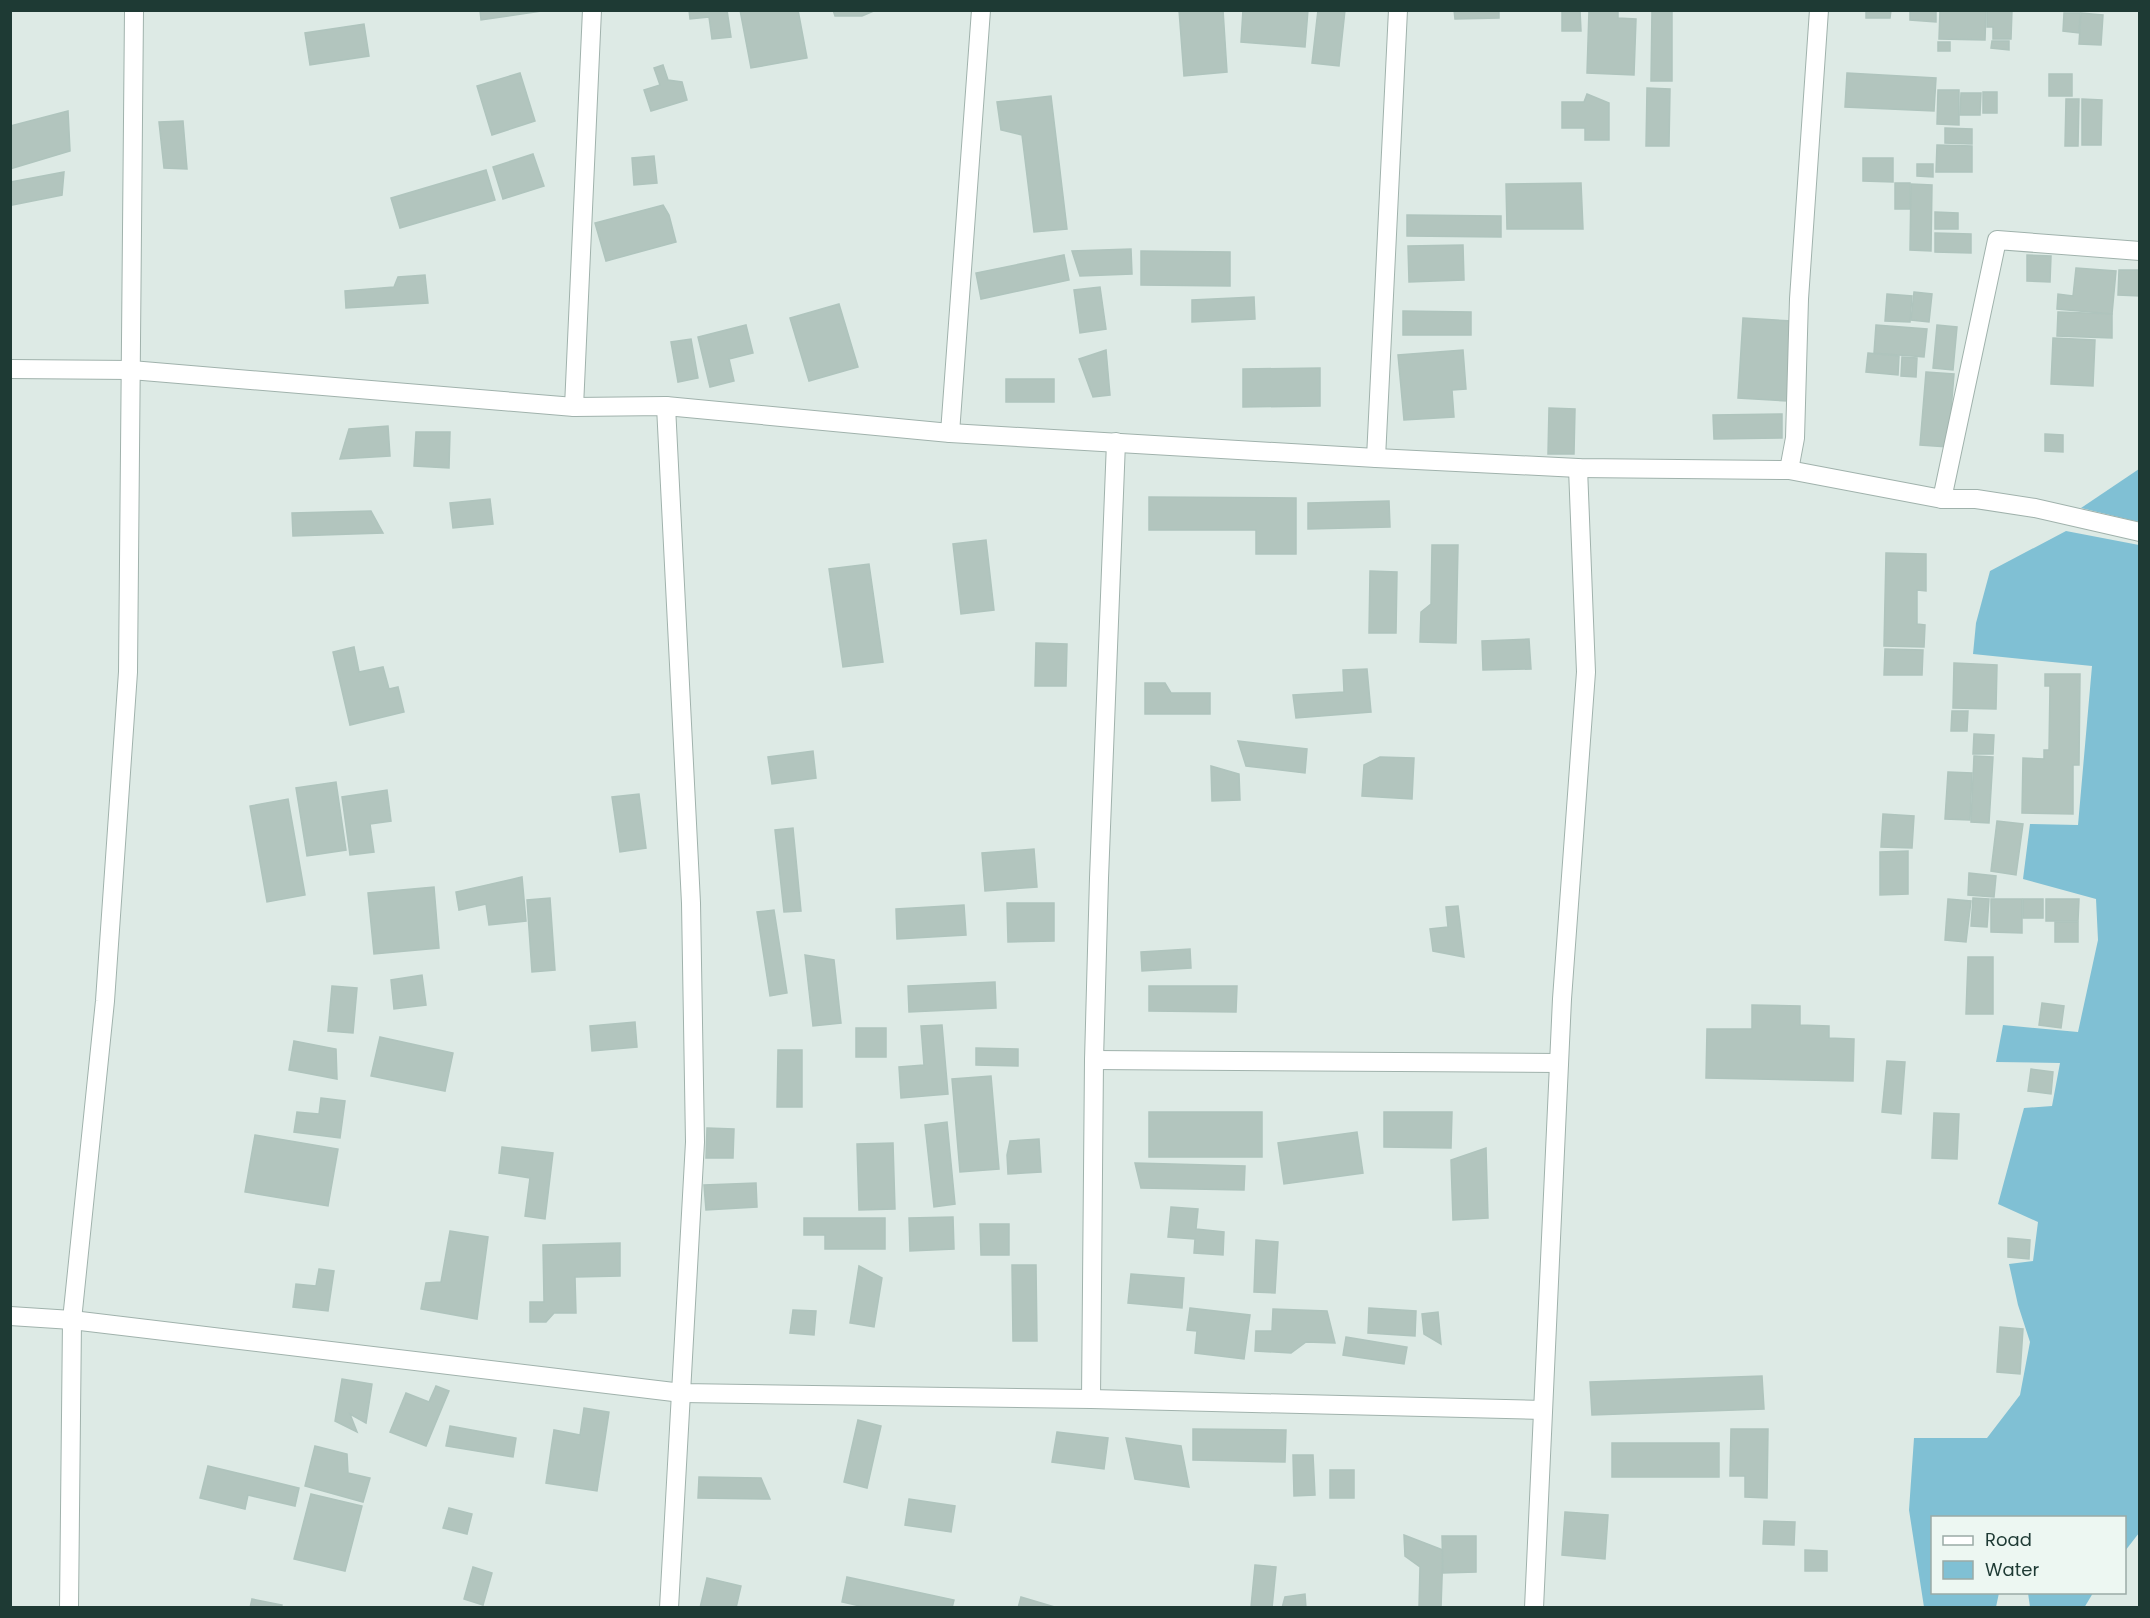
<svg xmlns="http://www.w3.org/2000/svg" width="2150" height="1618" font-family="Poppins,sans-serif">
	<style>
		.water { fill: #80c0d4 }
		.building { fill: #b2c5be; stroke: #afc4bd; stroke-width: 1.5 }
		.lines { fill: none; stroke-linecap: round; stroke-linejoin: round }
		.street-casing { stroke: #a0b2ac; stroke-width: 20 }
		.street { stroke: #fff; stroke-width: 18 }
	</style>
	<rect width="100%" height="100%" fill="#ddeae5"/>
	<g class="water">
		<polygon points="2139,469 2139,522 2081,508"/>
		<polygon points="2066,531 2139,545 2139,1533 2125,1551 2124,1518 1932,1518 1932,1592 1999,1593 1996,1607 1924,1607 1909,1510 1914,1438 1987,1438 2020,1395 2030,1342 2018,1305 2009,1264 2033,1261 2038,1222 1998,1204 2024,1108 2052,1106 2060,1063 1996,1062 2003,1025 2078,1032 2098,940 2096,899 2023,879 2030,824 2078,825 2092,666 1973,654 1976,623 1990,571"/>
		<polygon points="2028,1593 2028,1592 2093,1593 2084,1608 2030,1607"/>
	</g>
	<g class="building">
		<polygon points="480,10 541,10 541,11 481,20"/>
		<polygon points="689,10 727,10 731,37 712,39 709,17 690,19"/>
		<polygon points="740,10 798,10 807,58 751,68"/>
		<polygon points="833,10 876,10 862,16 835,16"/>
		<polygon points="1179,10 1223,10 1227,72 1184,76"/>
		<polygon points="1243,10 1308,10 1305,47 1241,42"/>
		<polygon points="1318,10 1345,10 1339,66 1312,63"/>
		<polygon points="1454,10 1499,10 1499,18 1455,19"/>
		<polygon points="1562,10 1580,10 1581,31 1562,31"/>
		<polygon points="1589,10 1618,10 1618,18 1636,19 1634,75 1587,73"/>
		<polygon points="1652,10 1672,10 1672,81 1651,81"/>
		<polygon points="1866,10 1891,10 1890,18 1866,18"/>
		<polygon points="1910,10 1936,10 1936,22 1910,20"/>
		<polygon points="1940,10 1986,10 1985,40 1939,39"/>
		<polygon points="1987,10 2012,10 2011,39 1993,39 1993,27 1987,27"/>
		<polygon points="2064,13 2080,13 2079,33 2063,31"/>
		<polygon points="2081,13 2103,15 2101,45 2079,44"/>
		<polygon points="364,24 369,56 310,65 305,33"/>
		<polygon points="1992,41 2009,41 2009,50 1991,48"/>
		<rect x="1938" y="42" width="12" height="9"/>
		<polygon points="663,65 668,80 682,82 687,100 651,111 644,90 660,85 654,68"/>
		<polygon points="520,73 535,121 492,135 477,86"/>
		<polygon points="1847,73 1936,78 1934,111 1845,107"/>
		<rect x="2049" y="74" width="23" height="22"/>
		<polygon points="1647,88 1670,89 1669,146 1646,146"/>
		<polygon points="1938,90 1959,90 1959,125 1937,124"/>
		<rect x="1983" y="92" width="14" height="21"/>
		<polygon points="1961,93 1981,93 1980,115 1960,115"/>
		<polygon points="1587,94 1609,103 1609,140 1585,140 1585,128 1562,128 1562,102 1584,102"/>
		<polygon points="1051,96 1067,229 1034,232 1022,135 1001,130 997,102"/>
		<polygon points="2066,99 2079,99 2078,146 2065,146"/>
		<polygon points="2082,99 2102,100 2101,145 2082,145"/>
		<polygon points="68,111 70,151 10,169 10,126"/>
		<polygon points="183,121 187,169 164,168 159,122"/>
		<polygon points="1945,128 1972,129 1972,144 1945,143"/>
		<polygon points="1937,145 1972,146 1972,172 1936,172"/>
		<polygon points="533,154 544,186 503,199 493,167"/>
		<polygon points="654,156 657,183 634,185 632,158"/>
		<polygon points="1863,158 1893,158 1893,182 1863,181"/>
		<polygon points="1917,164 1933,164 1933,177 1917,176"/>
		<polygon points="486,170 495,200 400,228 391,198"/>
		<polygon points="64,172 62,195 12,205 10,182"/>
		<polygon points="1581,183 1583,229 1507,229 1506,184"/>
		<rect x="1895" y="183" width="15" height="26"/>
		<polygon points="1911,184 1932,185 1931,251 1910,250"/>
		<polygon points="663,205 669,215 676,242 606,261 595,223"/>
		<polygon points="1935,212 1958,213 1958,229 1935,229"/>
		<polygon points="1407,215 1501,216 1501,237 1407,236"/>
		<polygon points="1935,233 1971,234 1971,253 1935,252"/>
		<polygon points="1463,245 1464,280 1409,282 1408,246"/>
		<polygon points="1131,249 1132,274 1080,276 1072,251"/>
		<polygon points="1141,251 1230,252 1230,286 1141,285"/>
		<polygon points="1064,255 1069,280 981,299 976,273"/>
		<polygon points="2027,255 2051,256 2050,282 2027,281"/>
		<polygon points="2076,268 2116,271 2112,314 2057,309 2058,294 2073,296"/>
		<polygon points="2119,270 2140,270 2140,296 2118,295"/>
		<polygon points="425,275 428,303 346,308 345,291 394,287 398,277"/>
		<polygon points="1100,287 1106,329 1080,333 1074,290"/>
		<polygon points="1914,292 1932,294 1929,322 1911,320"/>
		<polygon points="1887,294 1912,296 1910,322 1885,321"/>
		<polygon points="1254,297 1255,319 1192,322 1192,300"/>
		<polygon points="839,304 858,367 809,381 790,318"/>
		<polygon points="1403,311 1471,312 1471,335 1403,335"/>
		<polygon points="2058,312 2112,314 2112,338 2057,336"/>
		<polygon points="1743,318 1792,321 1787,401 1738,398"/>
		<polygon points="746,325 753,353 729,359 734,381 710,387 698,337"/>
		<polygon points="1876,325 1927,329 1924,357 1874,353"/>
		<polygon points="1937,325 1957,327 1953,370 1933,368"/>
		<polygon points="2053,338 2095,340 2093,386 2051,384"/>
		<polygon points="691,339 698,378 678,382 671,342"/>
		<polygon points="1106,350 1110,395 1093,397 1079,359"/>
		<polygon points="1463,350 1466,389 1452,390 1454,417 1404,420 1398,355"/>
		<polygon points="1868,353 1899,356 1898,375 1866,372"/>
		<polygon points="1902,357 1917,358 1916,377 1901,376"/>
		<polygon points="1320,368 1320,406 1243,407 1243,369"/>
		<polygon points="1926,372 1954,374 1948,447 1920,445"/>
		<rect x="1006" y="379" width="48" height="23"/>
		<polygon points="1549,408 1575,409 1574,454 1548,454"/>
		<polygon points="1782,414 1782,438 1714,439 1713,415"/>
		<polygon points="388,426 390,456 340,459 349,429"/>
		<polygon points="416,432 450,432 449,468 414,466"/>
		<polygon points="2045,434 2063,435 2063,452 2045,451"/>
		<polygon points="1149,497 1296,498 1296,554 1256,554 1256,530 1149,530"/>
		<polygon points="490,499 493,524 453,528 450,503"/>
		<polygon points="1389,501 1390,527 1308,529 1308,503"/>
		<polygon points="371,511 383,533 293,536 292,513"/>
		<polygon points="986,540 994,610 961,614 953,544"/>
		<polygon points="1432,545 1458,545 1456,643 1420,642 1421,612 1431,604"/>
		<polygon points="1886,553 1926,554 1926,591 1917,590 1917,624 1925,625 1924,647 1884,646"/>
		<polygon points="869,564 883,662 843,667 829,569"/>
		<polygon points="1370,571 1397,572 1396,633 1369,633"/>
		<polygon points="1529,639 1531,669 1483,670 1482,641"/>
		<polygon points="1036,643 1067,644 1066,686 1035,686"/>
		<polygon points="354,647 359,672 383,667 389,689 398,687 404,712 350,725 333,652"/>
		<polygon points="1885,649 1923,650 1922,675 1884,675"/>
		<polygon points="1954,663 1997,665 1996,709 1953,708"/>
		<polygon points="1367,669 1371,712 1296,718 1293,695 1344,692 1343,670"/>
		<polygon points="2045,674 2080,674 2079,765 2073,765 2073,814 2022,813 2023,758 2044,759 2044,750 2049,750 2050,686 2045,686"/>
		<polygon points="1145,683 1165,683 1171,693 1210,693 1210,714 1145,714"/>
		<polygon points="1952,711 1968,711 1967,731 1951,731"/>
		<polygon points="1974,734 1994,735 1993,754 1973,754"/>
		<polygon points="1238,741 1307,749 1305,773 1246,766"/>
		<polygon points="813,751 816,778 772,784 768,757"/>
		<polygon points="1974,756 1993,757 1989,823 1971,822"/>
		<polygon points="1380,757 1414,758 1412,799 1362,796 1364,765"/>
		<polygon points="1211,766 1239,774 1240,800 1212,801"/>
		<polygon points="1948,772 1972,773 1970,820 1945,819"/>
		<polygon points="336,782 346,850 307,856 296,788"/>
		<polygon points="387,790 391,821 370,824 374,852 350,855 342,797"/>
		<polygon points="639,794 646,848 620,852 612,797"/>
		<polygon points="288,799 305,895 267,902 250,806"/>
		<polygon points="1883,814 1914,816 1912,848 1881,847"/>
		<polygon points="1997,821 2023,824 2016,875 1991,871"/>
		<polygon points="793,828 801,911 784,912 775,830"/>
		<polygon points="1034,849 1037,887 985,891 982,853"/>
		<polygon points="1908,851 1908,894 1880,895 1880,852"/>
		<polygon points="1969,873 1996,876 1994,897 1968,895"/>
		<polygon points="522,877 526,921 489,925 486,904 459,910 456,892"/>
		<polygon points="434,887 439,948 374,954 368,893"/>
		<polygon points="550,898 555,970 532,972 527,900"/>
		<polygon points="1973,898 1989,899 1987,927 1971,926"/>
		<polygon points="1948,899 1971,901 1966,942 1945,940"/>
		<polygon points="1991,899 2022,899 2022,933 1991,932"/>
		<rect x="2023" y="899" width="20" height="19"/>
		<polygon points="2046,899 2079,899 2078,921 2046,921"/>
		<polygon points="1007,903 1054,903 1054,941 1008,942"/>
		<polygon points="964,905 966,935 897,939 896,909"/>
		<polygon points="1458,906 1464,957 1433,951 1430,929 1448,927 1446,907"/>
		<polygon points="774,910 787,993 770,996 757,912"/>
		<rect x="2055" y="922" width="23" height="20"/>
		<polygon points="1190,949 1191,968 1142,971 1141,952"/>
		<polygon points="805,955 834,960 841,1023 813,1026"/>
		<polygon points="1968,957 1993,957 1993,1014 1966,1014"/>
		<polygon points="422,975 426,1005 394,1009 391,980"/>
		<polygon points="995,982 996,1008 909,1012 908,986"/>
		<polygon points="332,986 357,988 353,1033 328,1031"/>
		<polygon points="1149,986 1237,986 1236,1012 1149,1011"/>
		<polygon points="2042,1003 2064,1006 2061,1028 2039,1025"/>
		<polygon points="1752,1005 1800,1006 1800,1025 1829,1026 1829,1038 1854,1039 1853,1081 1706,1078 1707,1029 1752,1029"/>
		<polygon points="635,1022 637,1047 592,1051 590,1026"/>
		<polygon points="942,1025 948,1094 901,1098 899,1067 924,1065 921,1026"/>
		<rect x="856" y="1028" width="30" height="29"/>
		<polygon points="380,1037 453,1053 445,1091 371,1076"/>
		<polygon points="294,1041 336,1049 337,1079 289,1070"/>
		<polygon points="976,1048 1018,1049 1018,1066 976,1065"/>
		<polygon points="778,1050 802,1050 802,1107 777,1107"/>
		<polygon points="1887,1061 1905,1062 1901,1114 1882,1112"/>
		<polygon points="2031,1069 2053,1072 2051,1094 2028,1091"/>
		<polygon points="991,1076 999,1169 960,1172 952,1079"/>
		<polygon points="321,1098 345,1101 340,1138 294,1132 297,1112 319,1114"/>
		<rect x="1149" y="1112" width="113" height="45"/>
		<polygon points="1384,1112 1452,1112 1451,1148 1384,1147"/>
		<polygon points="1934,1113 1959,1114 1957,1159 1932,1158"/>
		<polygon points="947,1122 955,1204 934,1207 925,1125"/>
		<polygon points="707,1128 734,1129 733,1158 706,1158"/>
		<polygon points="1357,1132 1363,1173 1284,1184 1278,1143"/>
		<polygon points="255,1135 338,1149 328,1206 245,1192"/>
		<polygon points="1039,1139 1041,1172 1008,1174 1007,1155 1010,1141"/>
		<polygon points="893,1143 895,1209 859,1210 857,1144"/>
		<polygon points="502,1147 553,1153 545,1219 525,1216 530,1178 499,1173"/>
		<polygon points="1486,1148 1488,1218 1453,1220 1451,1160"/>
		<polygon points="1135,1163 1245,1166 1244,1190 1141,1188"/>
		<polygon points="756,1183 757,1207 706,1210 704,1185"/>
		<polygon points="1171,1207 1198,1209 1196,1229 1224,1232 1223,1255 1194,1253 1195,1239 1168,1237"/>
		<polygon points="953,1217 954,1249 910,1251 909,1218"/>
		<polygon points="804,1218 885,1218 885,1249 825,1249 825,1235 804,1235"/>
		<polygon points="980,1224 1009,1224 1009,1255 981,1255"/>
		<polygon points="450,1231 488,1237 477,1319 421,1309 426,1283 441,1282"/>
		<polygon points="2008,1238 2030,1240 2029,1259 2008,1257"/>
		<polygon points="1256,1240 1278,1242 1275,1293 1254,1292"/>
		<polygon points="620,1243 620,1276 575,1277 576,1313 554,1313 546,1322 530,1322 530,1302 544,1302 543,1245"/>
		<polygon points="1012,1265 1036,1265 1037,1341 1013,1341"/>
		<polygon points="859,1266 882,1278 874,1327 850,1323"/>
		<polygon points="319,1269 334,1271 328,1311 293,1307 296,1284 316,1286"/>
		<polygon points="1131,1274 1184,1278 1182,1308 1128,1303"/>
		<polygon points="1190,1308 1250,1315 1244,1359 1195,1353 1197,1331 1187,1330"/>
		<polygon points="1369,1308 1416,1311 1415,1336 1368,1333"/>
		<polygon points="1273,1309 1327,1311 1335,1343 1306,1342 1291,1353 1255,1351 1256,1331 1272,1331"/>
		<polygon points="793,1310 816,1311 814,1335 790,1333"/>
		<polygon points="1438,1312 1441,1344 1424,1334 1422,1314"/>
		<polygon points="2000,1327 2023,1329 2020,1374 1997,1372"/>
		<polygon points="1346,1337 1407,1347 1404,1364 1343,1355"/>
		<polygon points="1762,1376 1764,1409 1592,1415 1590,1382"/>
		<polygon points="342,1379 372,1384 366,1423 350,1414 357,1432 335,1421"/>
		<polygon points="436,1386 449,1391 426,1446 390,1432 406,1393 429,1402"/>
		<polygon points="584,1408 609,1412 597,1491 546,1483 554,1430 580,1435"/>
		<polygon points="858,1420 881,1426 867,1488 844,1482"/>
		<polygon points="450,1426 516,1438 513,1457 446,1446"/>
		<polygon points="1193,1429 1286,1430 1285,1462 1193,1460"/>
		<polygon points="1731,1429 1768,1429 1767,1498 1745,1497 1745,1476 1730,1476"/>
		<polygon points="1057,1432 1108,1438 1104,1469 1052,1462"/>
		<polygon points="1126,1438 1181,1446 1189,1487 1135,1479"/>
		<rect x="1612" y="1443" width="107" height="34"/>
		<polygon points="315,1446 347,1454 348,1473 370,1478 363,1502 305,1486"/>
		<polygon points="1293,1455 1313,1455 1315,1495 1294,1496"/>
		<polygon points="208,1466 299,1488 295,1506 248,1495 245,1509 200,1498"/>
		<rect x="1330" y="1470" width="24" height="28"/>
		<polygon points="699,1477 761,1478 770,1499 698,1498"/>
		<polygon points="311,1494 362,1506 345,1571 294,1559"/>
		<polygon points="909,1499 955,1506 951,1532 905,1525"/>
		<polygon points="449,1508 472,1514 467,1534 443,1528"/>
		<polygon points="1565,1512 1608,1515 1605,1559 1562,1555"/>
		<polygon points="1764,1521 1795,1522 1794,1545 1763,1544"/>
		<polygon points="1404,1535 1443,1550 1441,1608 1419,1608 1420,1567 1405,1556"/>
		<polygon points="1442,1536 1476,1536 1476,1572 1443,1573"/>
		<polygon points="1805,1550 1827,1551 1827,1571 1805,1571"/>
		<polygon points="1255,1565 1276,1567 1272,1608 1251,1607"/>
		<polygon points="473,1567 492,1573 483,1605 464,1599"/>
		<polygon points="847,1577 954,1600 952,1608 869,1608 842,1602"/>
		<polygon points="707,1578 741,1586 736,1608 700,1608"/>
		<polygon points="1305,1594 1306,1608 1282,1608 1285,1597"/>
		<polygon points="1021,1597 1058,1608 1018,1608"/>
		<polygon points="252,1599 282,1605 281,1608 250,1608"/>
	</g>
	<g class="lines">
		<g class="street-casing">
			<g id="street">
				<polyline points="10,369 131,370 574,407 666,406 950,433 1376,458 1578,468 1789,470 1942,499 1976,499 2035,508 2140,532"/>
				<polyline points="666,406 691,903 695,1142 669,1608"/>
				<polyline points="574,407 592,10"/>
				<polyline points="950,433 981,10"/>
				<polyline points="1376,458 1398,10"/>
				<polyline points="1789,470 1795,438 1799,299 1819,10"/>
				<polyline points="1942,499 1997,240 2140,251"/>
				<polyline points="1094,1060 1559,1063"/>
				<polyline points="10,1316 72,1320 682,1393 1091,1399 1543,1410"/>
				<polyline points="1091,1399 1094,1060 1099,878 1116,442"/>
				<polyline points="69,1608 72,1320 105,1001 128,672 134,10"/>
				<polyline points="1534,1608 1562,999 1586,672 1578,468"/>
			</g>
		</g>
		<use href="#street" class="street"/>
	</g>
	<rect width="2150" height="1618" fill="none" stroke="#1e3a34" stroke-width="24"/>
	<rect x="1931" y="1516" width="195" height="78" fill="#edf7f2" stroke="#9aaba6" stroke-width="1.5"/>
	<rect x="1943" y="1536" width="30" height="9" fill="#ffffff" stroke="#9aaba6" stroke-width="1.5"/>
	<text x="1985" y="1546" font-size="18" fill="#1e3a34">Road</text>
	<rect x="1943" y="1561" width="30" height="18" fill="#80c0d4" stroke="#9aaba6" stroke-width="1.5"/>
	<text x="1985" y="1576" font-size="18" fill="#1e3a34">Water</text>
</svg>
